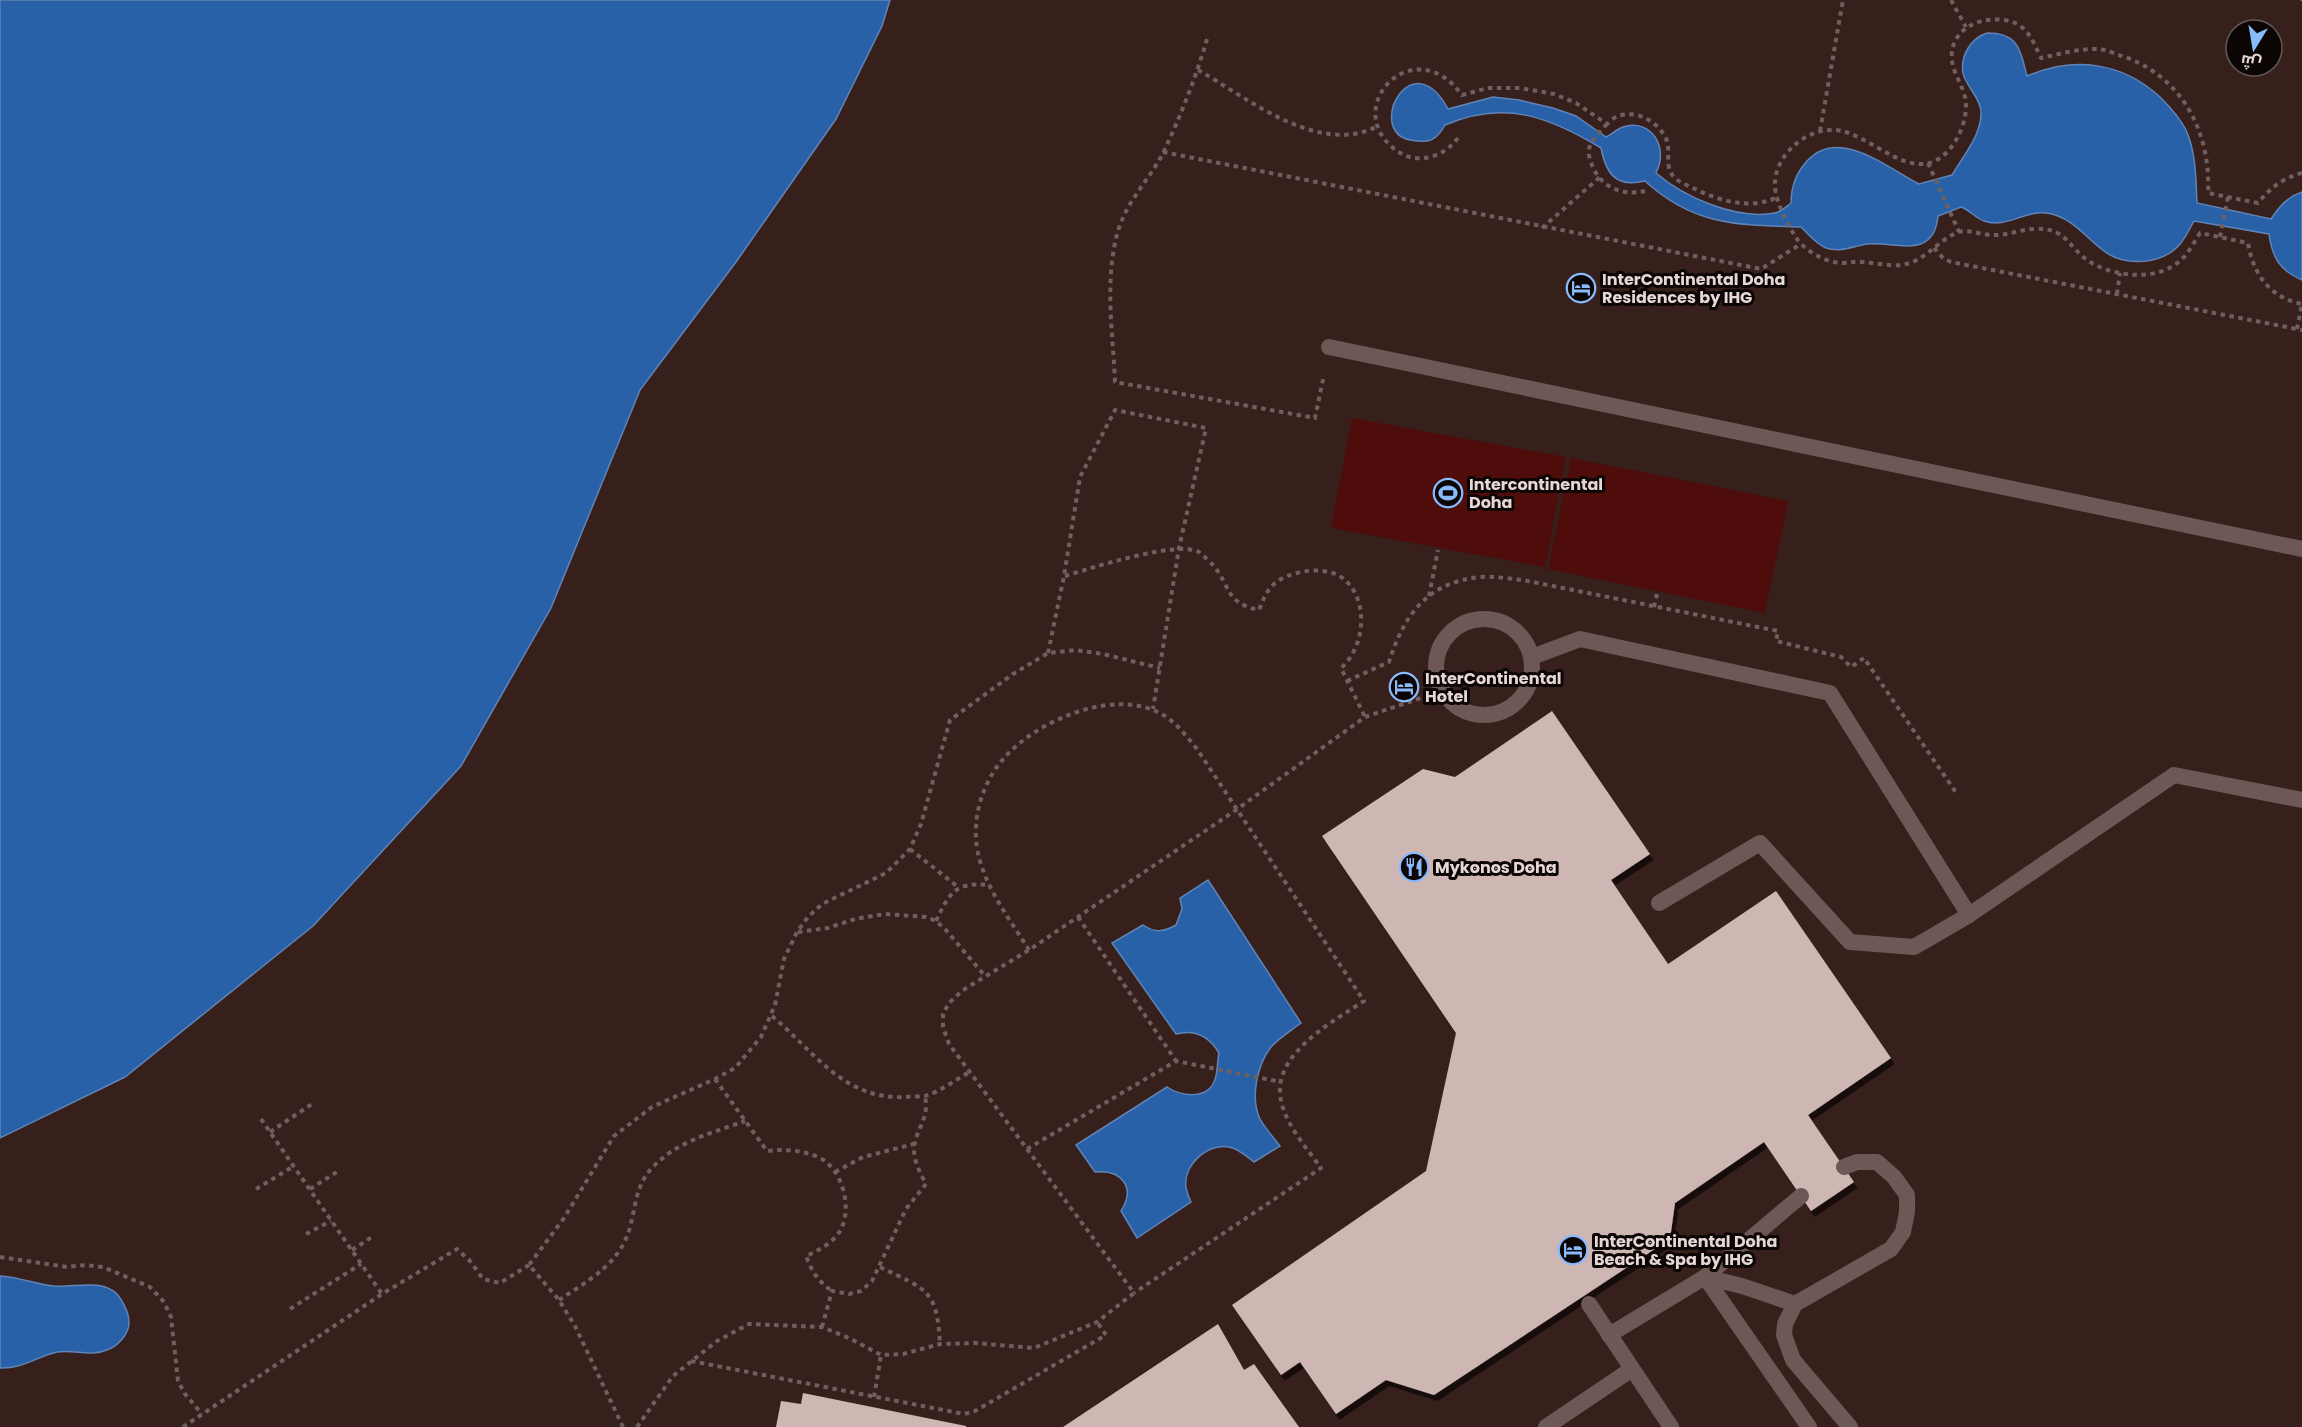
<svg xmlns="http://www.w3.org/2000/svg" width="2302" height="1427" font-family="Poppins,Cairo,sans-serif">
	<style>
		.built { fill: #371f1c; fill-rule: evenodd }
		.green { fill: #4e0d0a }
		.water { fill: #2961a9; stroke: #6184b6; stroke-width: 1.5 }
		.building { fill: #ceb6b3; filter: url(#shadow) }
		.lines { fill: none; stroke-linecap: round; stroke-linejoin: round }
		.path { stroke: #6f5f5e; stroke-width: 4; stroke-dasharray: 4.5 4.5; stroke-linecap: butt }
		.service { stroke: #6d5855; stroke-width: 16 }
		.labels { text-anchor: middle; dominant-baseline: central; stroke-width: 6; stroke-linejoin: round; paint-order: stroke }
		.poi-label { font-size: 16px; font-weight: bold; fill: #e4d7d6; stroke: #0b0504; text-anchor: start }
	</style>
	<defs>
		<filter id="shadow"><feDropShadow dx="3.5" dy="6" stdDeviation="0" flood-color="#0009"/></filter>
	</defs>
	<rect width="100%" height="100%" fill="#281715"/>
	<path class="built" d="M890,0H2302V1427H0V1138L125,1077L551,608L640,390L736,262L836,119L882,26ZM2236,30H2272V66H2236Z"/>
	<g class="green">
		<polygon points="1352,418 1566,457 1545,567 1331,528"/>
		<polygon points="1571,458 1788,501 1765,613 1548,569"/>
	</g>
	<g class="water">
		<polygon points="0,0 890,0 882,26 836,119 736,262 640,390 551,608 461,766 313,926 125,1077 0,1138"/>
		<path d="M1987,33C2019,33 2020,50 2027,76C2075,56 2122,62 2160,97C2169,106 2180,118 2186,130C2196,152 2196,180 2197,203L2271,219C2279,207 2287,197 2302,192V280C2280,271 2272,257 2269,234L2194,221C2190,228 2186,237 2180,244C2162,265 2125,267 2104,251C2085,237 2072,217 2047,213C2025,210 2006,229 1984,221C1975,218 1970,210 1961,207L1938,216C1934,261 1894,241 1867,244C1854,246 1840,253 1826,248C1816,244 1808,234 1801,227C1738,225 1694,226 1645,181C1616,188 1606,174 1601,148C1548,116 1504,100 1445,125C1439,136 1432,143 1419,141C1415,141 1410,140 1406,139C1368,125 1413,43 1448,109L1493,97L1519,100L1553,108L1576,116L1606,137C1612,134 1617,129 1623,127C1652,118 1669,148 1656,173C1685,198 1737,220 1775,213C1781,212 1786,207 1791,203C1791,186 1796,173 1807,161C1839,126 1887,168 1919,184L1952,175C1963,156 1982,135 1981,111C1980,97 1965,85 1963,73C1960,56 1971,38 1987,33Z"/>
		<path d="M1208,880L1301,1023C1292,1030 1279,1038 1271,1047C1257,1065 1250,1098 1260,1119C1265,1128 1273,1137 1280,1146L1254,1162C1246,1156 1239,1149 1229,1147C1207,1143 1183,1165 1186,1188C1187,1192 1189,1198 1191,1202L1137,1238L1121,1211C1136,1188 1122,1169 1095,1172L1076,1145L1167,1087C1180,1096 1206,1100 1214,1082C1218,1074 1217,1061 1219,1053C1209,1036 1195,1029 1176,1034L1112,943L1143,925C1155,933 1164,932 1176,925L1182,909L1180,898Z"/>
		<path d="M0,1276C18,1277 36,1284 54,1286C77,1288 109,1276 122,1301C126,1309 129,1314 129,1323C129,1334 117,1347 107,1350C90,1357 74,1349 57,1352C36,1357 22,1369 0,1368Z"/>
	</g>
	<g class="building">
		<polygon points="1552,711 1650,854 1611,880 1668,964 1776,891 1891,1058 1808,1115 1854,1182 1811,1211 1764,1142 1675,1203 1670,1239 1434,1395 1386,1380 1336,1414 1300,1362 1281,1375 1232,1305 1426,1171 1456,1033 1322,836 1423,769 1455,777"/>
		<polygon points="1218,1324 1244,1370 1254,1364 1299,1427 1063,1427"/>
		<polygon points="803,1393 966,1426 966,1427 776,1427 781,1401 801,1404"/>
	</g>
	<g class="lines">
		<g class="path">
			<polyline points="1951,0 1966,27"/>
			<polyline points="2302,0 2302,1"/>
			<path d="M1207,39C1196,77 1181,115 1164,151C1151,178 1127,200 1118,231C1104,279 1113,333 1115,382L1315,418L1324,375"/>
			<path d="M1198,70C1248,98 1318,157 1378,126"/>
			<path d="M1607,124C1601,130 1593,139 1590,146C1587,152 1590,160 1592,165C1601,188 1623,196 1645,191"/>
			<polyline points="1820,131 1843,0"/>
			<path d="M1458,138C1447,152 1432,160 1414,158C1403,156 1394,150 1387,142C1348,100 1416,32 1462,95L1488,88H1520L1554,94L1576,103L1607,124C1610,122 1614,117 1618,116C1638,109 1660,123 1667,141C1670,151 1666,165 1671,173C1675,180 1682,183 1689,186C1716,200 1749,211 1778,197"/>
			<polyline points="1163,152 1761,269 1801,244"/>
			<polyline points="1928,163 1959,232"/>
			<path d="M2302,173C2283,178 2270,188 2258,203L2208,193C2211,132 2182,76 2122,56C2115,54 2107,50 2100,49C2081,48 2059,54 2041,58C2032,39 2026,22 2003,20C1975,16 1945,34 1953,66C1956,77 1963,87 1965,97C1969,115 1960,138 1948,151C1913,189 1871,132 1835,130C1805,128 1773,157 1775,187C1776,202 1787,223 1795,236C1804,251 1826,263 1843,263C1850,263 1856,261 1862,262C1878,263 1894,268 1910,263C1928,257 1941,238 1959,232C1969,229 1981,235 1992,235C2006,236 2021,229 2035,229C2067,227 2069,249 2090,262C2117,278 2161,282 2184,257C2190,250 2195,241 2200,233L2248,243C2253,274 2270,298 2302,304"/>
			<polyline points="1542,228 1600,177"/>
			<polyline points="2220,237 2228,197"/>
			<polyline points="1934,248 1943,258 1951,262 2302,330"/>
			<polyline points="2117,294 2120,273"/>
			<polyline points="2297,329 2302,304"/>
			<path d="M1065,576C1092,568 1176,540 1199,552C1203,555 1209,561 1213,565C1232,588 1224,602 1259,610C1263,601 1265,593 1272,586C1287,570 1328,564 1345,580C1370,603 1364,648 1341,668L1365,717"/>
			<polyline points="1429,596 1438,550"/>
			<polyline points="1654,607 1657,594"/>
			<polyline points="1048,653 1064,576 1080,477 1115,410 1206,428 1179,548 1153,709"/>
			<path d="M1347,681L1389,662C1404,615 1427,582 1481,577C1495,576 1510,579 1523,580L1778,631L1776,641L1841,657L1851,667L1864,658L1957,794"/>
			<polyline points="910,849 958,887"/>
			<polyline points="1078,917 1176,1061"/>
			<path d="M936,921C950,892 955,882 989,885"/>
			<polyline points="798,932 828,928 855,919 885,914 926,917 936,921 945,929 985,976"/>
			<path d="M1029,950C1006,913 973,873 976,827C977,802 988,775 1005,757C1036,722 1107,691 1153,710C1172,717 1184,733 1197,749L1364,1001C1335,1020 1278,1051 1280,1092C1281,1120 1306,1147 1321,1168L1134,1293"/>
			<path d="M772,1016C815,1052 843,1100 906,1097C912,1096 919,1097 925,1096C940,1092 956,1079 970,1072"/>
			<path d="M715,1079L767,1151C784,1149 802,1150 818,1157C841,1167 852,1204 842,1227C836,1241 820,1250 806,1256C812,1272 818,1281 832,1291"/>
			<polyline points="261,1119 382,1294"/>
			<polyline points="270,1132 315,1102"/>
			<polyline points="1027,1149 1176,1061 1281,1082"/>
			<polyline points="835,1172 863,1157 914,1144"/>
			<polyline points="256,1189 294,1166"/>
			<polyline points="310,1189 340,1170"/>
			<polyline points="306,1234 331,1221"/>
			<polyline points="352,1250 372,1237"/>
			<polyline points="0,1257 67,1267 86,1265 103,1267 150,1287 164,1302 171,1317 178,1381 185,1394 202,1414"/>
			<path d="M880,1267C927,1290 937,1289 940,1344"/>
			<path d="M559,1300C588,1281 621,1263 630,1227C636,1205 636,1185 652,1168C677,1141 712,1133 745,1121"/>
			<polyline points="290,1309 361,1264"/>
			<path d="M822,1327L832,1291L849,1294L861,1291L872,1281L906,1209L926,1184C920,1173 911,1156 915,1142C920,1123 929,1117 925,1096"/>
			<polyline points="691,1361 964,1414 975,1411 1106,1335 1097,1322"/>
			<polyline points="874,1397 881,1355"/>
			<polyline points="183,1427 382,1294 457,1249 470,1261 483,1279 500,1283 529,1265"/>
			<polyline points="623,1427 575,1326 559,1300 529,1265 564,1218 614,1136 652,1107 715,1079 735,1068 761,1037 775,1005 784,959 797,932 808,917 822,904 886,873 910,849 921,824 950,720 1013,674 1048,653 1075,650 1103,654 1160,668"/>
			<polyline points="637,1427 673,1376 717,1341 749,1324 822,1327 849,1338 881,1355 903,1354 940,1344 975,1343 1034,1348 1097,1322 1134,1293 949,1044 943,1027 943,1014 949,1003 963,990 1029,950 1236,810 1365,717 1441,691"/>
		</g>
		<g class="service">
			<polyline points="1329,347 2302,549"/>
			<circle cx="1484" cy="667" r="48"/>
			<polyline points="1532,657 1580,639 1830,693 1969,915"/>
			<polyline points="1659,903 1760,843 1850,942 1914,947 1969,915 2174,775 2302,800"/>
			<polyline points="1844,1167 1857,1162 1877,1162 1894,1177 1907,1195 1907,1212 1903,1232 1891,1249 1795,1304 1785,1324 1784,1335 1793,1360 1850,1427"/>
			<polyline points="1705,1277 1809,1427"/>
			<polyline points="1705,1277 1742,1286 1795,1304"/>
			<polyline points="1589,1304 1671,1427"/>
			<polyline points="1609,1335 1705,1277 1801,1196"/>
			<polyline points="1546,1427 1632,1369"/>
		</g>
	</g>
	<defs>
		<g id="hotel-ring" transform="scale(1.5)"><circle r="9.5" fill="#0b0504" stroke="#89bafc" stroke-width="1.5"/><path d="M-6-4.5h1.5V1H6V5H4.5V3h-9V5H-6ZM-4 0a1.8 1.8 0 1 1 3.6 0ZM.5 0V-2.5h3Q6-2.5 6 0Z" fill="#89bafc"/></g>
		<g id="stadium-ring" transform="scale(1.5)"><circle r="9.5" fill="#0b0504" stroke="#89bafc" stroke-width="1.5"/><path d="M0-5a6.5 5 0 1 0 0 10a6.5 5 0 1 0 0-10ZM-3.5-1.8h7v3.6h-7Z" fill="#89bafc"/></g>
		<g id="restaurant-ring" transform="scale(1.5)"><circle r="9.5" fill="#0b0504" stroke="#89bafc" stroke-width="1.5"/><path d="M-5-6h1v4h1v-4h1v4h1v-4h1v5L-1.5 .5V6h-2V.5L-5-1ZM5-6V6H3V1.5H1.5Q1.5-4 5-6Z" fill="#89bafc"/></g>
	</defs>
	<g fill-rule="evenodd">
		<use href="#hotel-ring" x="1581" y="288"/>
		<use href="#stadium-ring" x="1448" y="493"/>
		<use href="#hotel-ring" x="1404" y="687"/>
		<use href="#restaurant-ring" x="1414" y="867"/>
		<use href="#hotel-ring" x="1573" y="1250"/>
	</g>
	<g class="labels">
		<g class="poi-label">
			<text x="1602" y="279">InterContinental Doha<tspan x="1602" dy="18">Residences by IHG</tspan></text>
			<text x="1469" y="484">Intercontinental<tspan x="1469" dy="18">Doha</tspan></text>
			<text x="1425" y="678">InterContinental<tspan x="1425" dy="18">Hotel</tspan></text>
			<text x="1435" y="867">Mykonos Doha</text>
			<text x="1594" y="1241">InterContinental Doha<tspan x="1594" dy="18">Beach &amp; Spa by IHG</tspan></text>
		</g>
	</g>
	<g transform="translate(2254 48) rotate(191)"><circle r="28" fill="#0b0504" stroke="#625958" stroke-width="1.5"/>
	<path d="M0-4.5L10 22L0 15L-10 22Z" fill="#89bafc"/>
	<text y="-9" font-size="16" font-weight="bold" text-anchor="middle" fill="#e4d7d6">ش</text>
	</g>
</svg>
